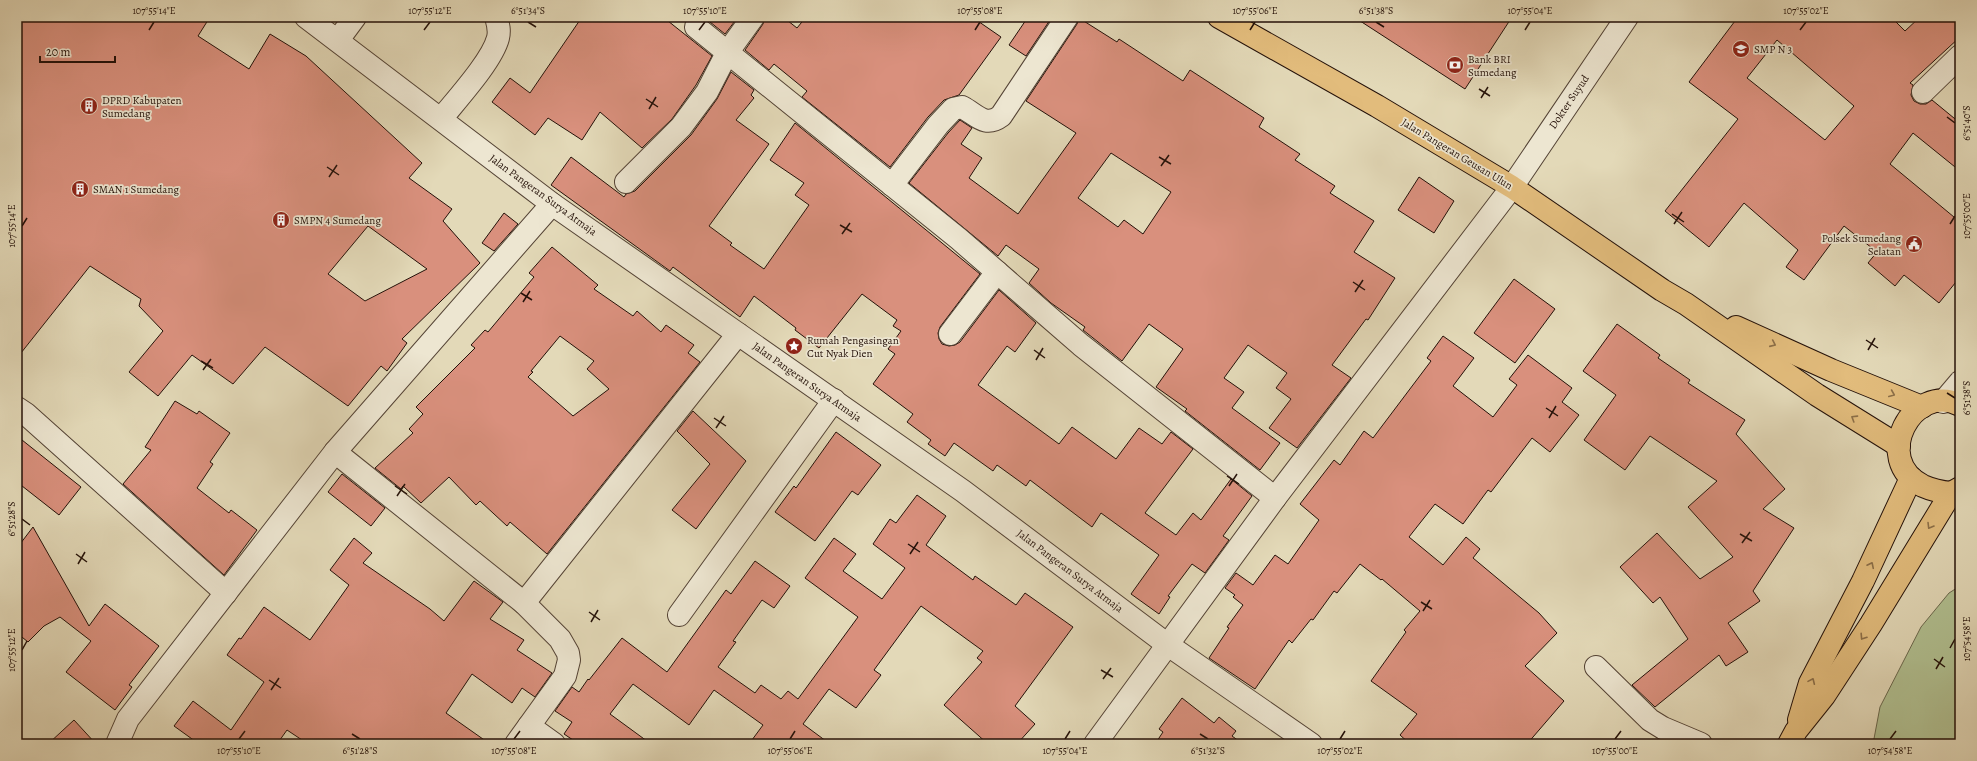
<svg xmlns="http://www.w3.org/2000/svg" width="1977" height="761" font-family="Alegreya,serif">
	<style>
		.green { fill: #b1c091; stroke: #6a684d }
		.building { fill: #d9907d; stroke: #241109; fill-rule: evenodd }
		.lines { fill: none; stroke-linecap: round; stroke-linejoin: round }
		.minor-casing { stroke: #544335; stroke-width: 24 }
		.major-casing { stroke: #241109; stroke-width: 24 }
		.highway-casing { stroke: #241109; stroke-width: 24 }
		.minor { stroke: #ede6d1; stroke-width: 22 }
		.major { stroke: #e2bc7c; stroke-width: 22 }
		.highway { stroke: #e2bc7c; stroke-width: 22 }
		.oneway { stroke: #8c6f48 }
		.ticks { fill: none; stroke: #241109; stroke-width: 1.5 }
		.labels { text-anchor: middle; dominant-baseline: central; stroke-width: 3.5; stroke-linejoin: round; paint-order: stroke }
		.poi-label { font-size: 11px; fill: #241109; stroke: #ede6d1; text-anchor: start }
		.street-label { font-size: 11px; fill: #241109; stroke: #ede6d1 }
		.neatline { fill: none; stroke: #241109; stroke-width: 1.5 }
		.ticks-label { font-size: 10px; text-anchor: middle; fill: #241109 }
	</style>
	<rect width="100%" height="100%" fill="#e3d9b8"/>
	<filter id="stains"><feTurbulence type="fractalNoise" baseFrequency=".005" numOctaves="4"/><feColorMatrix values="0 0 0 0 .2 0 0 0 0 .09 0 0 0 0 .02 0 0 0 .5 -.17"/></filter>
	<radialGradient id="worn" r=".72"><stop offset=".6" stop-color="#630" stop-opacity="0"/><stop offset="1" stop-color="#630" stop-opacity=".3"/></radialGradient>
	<polygon class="green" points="1960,586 1960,744 1873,744 1880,707 1921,627 1949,593"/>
	<g class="building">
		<path d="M17,17H210L198,36L249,69L270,34L306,56L422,163L409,178L452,209L443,221L480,263L402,339L407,343L387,371L381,366L348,406L265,347L233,384L192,355L158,396L129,372L163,331L139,306L141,299L90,266L17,358ZM368,226L427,269L365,301L328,274Z"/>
		<polygon points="582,17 663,17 712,56 696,85 672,119 642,148 600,112 582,140 548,118 535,135 492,102 510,78 530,93"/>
		<polygon points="713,17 738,17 725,34 710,22"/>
		<polygon points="765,17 783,17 797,28 806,17 972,17 1001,37 959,95 944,100 928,117 890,167 802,97 807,91 774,64 769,70 745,50 763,24"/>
		<polygon points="1028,17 1052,17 1026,56 1009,45"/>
		<polygon points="1354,17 1512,17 1465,89"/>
		<path d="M1738,17H1891L1905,31L1920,17H1960V37L1910,83L1913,85L1911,95L1914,101L1920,104H1926L1932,100L1960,123V171L1913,133L1890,164L1960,222V277L1939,303L1904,275L1895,286L1868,263L1877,252L1844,226L1804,280L1786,267L1798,250L1744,203L1709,247L1665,211L1738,119L1689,82ZM1777,40L1854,106L1825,140L1747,78Z"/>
		<path d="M1079,18L1117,42L1119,39L1183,81L1190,70L1264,118L1259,127L1300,154L1295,160L1335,186L1330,193L1374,221L1354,252L1395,278L1368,320L1366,319L1332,365L1351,378L1297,448L1269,428L1291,399L1276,388L1287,373L1248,345L1224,378L1244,392L1232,408L1280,443L1260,470L1185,411L1187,409L1156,387L1183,349L1149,324L1122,361L1083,330L1085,327L1051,303L1029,283L1039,269L1006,245L998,256L909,183L948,133L960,120L972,128L961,144L982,158L969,178L1018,214L1076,133L1026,101L1077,24ZM1111,153L1171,192L1143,234L1124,220L1118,227L1078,198Z"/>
		<polygon points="731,72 754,90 751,95 754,98 736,120 769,144 709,226 732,243 730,245 764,269 809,205 795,195 804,183 770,160 795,123 980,274 940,327 938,333 939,339 942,344 949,346 955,345 960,342 999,290 1036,323 1015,352 1007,346 978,385 1059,444 1072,427 1116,459 1139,428 1162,444 1171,432 1193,449 1145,513 1176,535 1193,513 1201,520 1231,479 1252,496 1223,536 1229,540 1205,573 1192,564 1168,596 1170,597 1159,614 1131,594 1159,555 1101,513 1092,527 1030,480 1026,486 997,465 993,471 954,443 945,456 928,444 931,440 907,422 913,414 873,384 895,354 888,349 901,331 893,326 897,320 862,294 819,348 795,330 796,328 754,296 740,317 673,267 670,271 551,185 571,157 624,197 626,194 635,191 691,135 717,99"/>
		<polygon points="1419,177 1454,201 1434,233 1398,210"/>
		<polygon points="504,213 518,224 494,251 482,243"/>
		<path d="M552,247L598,285L594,289L633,316L637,311L661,332L666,325L694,345L688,353L700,362L547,554L510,522L507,526L480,501L476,505L449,477L421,503L403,486L401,489L375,468L413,433L409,429L423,414L416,407L475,348L471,345L485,330L488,332L534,277L529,273ZM560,336L594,361L587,369L609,389L573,416L528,377L533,372L531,371Z"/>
		<polygon points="1514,279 1555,309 1515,363 1474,333"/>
		<polygon points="1617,324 1660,355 1658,358 1690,380 1688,383 1745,420 1736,434 1785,489 1763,509 1794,528 1753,591 1760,601 1728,623 1748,652 1726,666 1719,655 1655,707 1632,685 1688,639 1660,597 1653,603 1620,567 1657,533 1700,579 1733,557 1688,507 1717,481 1650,436 1625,470 1584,440 1616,395 1583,371"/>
		<polygon points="1443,336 1474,358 1453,386 1493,417 1517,385 1509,379 1528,355 1572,388 1562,402 1579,415 1550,452 1532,438 1491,492 1488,490 1463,524 1435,504 1409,537 1443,565 1466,537 1480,549 1473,558 1539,613 1557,633 1525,666 1564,701 1527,744 1410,744 1400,735 1417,714 1371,681 1406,632 1404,630 1420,611 1382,579 1381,580 1360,564 1337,593 1334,591 1313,620 1311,619 1292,643 1289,640 1255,689 1209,658 1229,628 1227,627 1243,605 1233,597 1235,595 1225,588 1236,573 1253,585 1275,555 1288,564 1319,520 1300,504 1334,460 1340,465 1364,431 1373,438 1431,361 1427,358"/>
		<polygon points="175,401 197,414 199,411 230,433 210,462 213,464 197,488 229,513 231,510 257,530 224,575 123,484 151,450 145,447"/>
		<polygon points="693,411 746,461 696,529 672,510 710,464 677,431"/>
		<polygon points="836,432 881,465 858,495 852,491 815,541 775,512 794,486 796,488"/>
		<polygon points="17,436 81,487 59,515 17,482"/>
		<polygon points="342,474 385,508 371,526 328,492"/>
		<polygon points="917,495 946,516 926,545 973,580 975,576 1016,605 1025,593 1073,627 1015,706 1035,724 1017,744 988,744 944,705 982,662 977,658 983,651 921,606 874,670 881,675 856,708 829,689 803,724 830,744 749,744 763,725 714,690 689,725 633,684 610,714 651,744 579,744 564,734 572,722 555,711 572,687 579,692 588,679 589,680 622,638 667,672 726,590 731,594 755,561 790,586 774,608 762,600 733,641 736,642 718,667 755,693 761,685 781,699 788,691 798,699 858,617 805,578 834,538 856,554 843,571 882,599 905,568 873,544 890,519 896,523"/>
		<polygon points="33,527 89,626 105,604 159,646 129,685 132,687 115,710 66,672 91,641 60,617 44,626 28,642 17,633 17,548"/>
		<polygon points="354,538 372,553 363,563 430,609 444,621 474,581 503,602 490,619 524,640 517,650 552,673 535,697 522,688 512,703 472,674 446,713 490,744 308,744 287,730 277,744 199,744 174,726 193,701 231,730 264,682 227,655 239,638 241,639 264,607 310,640 349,585 330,570"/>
		<polygon points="1182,698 1214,723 1219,717 1236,731 1232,736 1243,744 1155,744 1163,732 1159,729"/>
		<polygon points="74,720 96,744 48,744"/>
	</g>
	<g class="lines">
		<g class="minor-casing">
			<g id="minor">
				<polyline points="306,17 552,204 963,491 1168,645 1311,744"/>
				<polyline points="696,27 959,239 1081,345 1275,498"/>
				<polyline points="338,40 355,17"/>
				<polyline points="1923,92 1960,56"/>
				<path d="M441,119C457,99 492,61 498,38C500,30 498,24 496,17"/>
				<polyline points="626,182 681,127 707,92 727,53 753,17"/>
				<path d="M892,185L938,125L953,109L962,107C977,115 985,128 1001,116L1067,17"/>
				<polyline points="950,334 997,272"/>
				<polyline points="1943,402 1960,382"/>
				<polyline points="17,408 26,414 226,593"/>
				<polyline points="335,452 524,603 560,639 568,653 569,660 565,676 516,744"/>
				<polyline points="524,603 738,334"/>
				<polyline points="679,615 834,400"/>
				<polyline points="1596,667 1650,720 1663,728 1701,744"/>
				<polyline points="529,726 554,744"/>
				<polyline points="117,744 128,719 335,452 552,204"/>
				<polyline points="1095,744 1275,498 1512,187 1627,17"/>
			</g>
		</g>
		<g class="major-casing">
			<g id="major">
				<polyline points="1219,17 1377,106 1512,187 1662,290 1686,304 1817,395 1899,446"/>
				<polyline points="1736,327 1831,370 1922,407"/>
			</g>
		</g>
		<g class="highway-casing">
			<g id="highway">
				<path d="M1951,493C1942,492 1932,490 1923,486C1870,460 1913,381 1960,405"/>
				<polyline points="1799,720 1810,683 1863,581 1911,478"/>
				<polyline points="1789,744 1796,731 1824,696 1871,624 1951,493 1960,488"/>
			</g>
		</g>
		<use href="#minor" class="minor"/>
		<use href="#major" class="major"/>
		<use href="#highway" class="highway"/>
	</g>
	<defs><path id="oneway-chevron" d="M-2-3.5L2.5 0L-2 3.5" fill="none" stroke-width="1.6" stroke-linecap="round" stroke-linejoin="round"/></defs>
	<g class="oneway">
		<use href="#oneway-chevron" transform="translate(1773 344) rotate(24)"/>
		<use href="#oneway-chevron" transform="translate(1892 394) rotate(23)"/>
		<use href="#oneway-chevron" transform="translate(1854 418) rotate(-148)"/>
		<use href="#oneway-chevron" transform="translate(1930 526) rotate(121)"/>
		<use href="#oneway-chevron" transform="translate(1871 565) rotate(-64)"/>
		<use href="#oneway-chevron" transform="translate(1863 637) rotate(123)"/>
		<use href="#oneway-chevron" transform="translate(1812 681) rotate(-66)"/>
	</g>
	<path class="ticks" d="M528,22L536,27M1376,22L1384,27M149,30L154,22M424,30L430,22M699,30L705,22M975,30L980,22M1250,30L1255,22M1525,30L1530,22M1800,30L1806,22M1479,89L1490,96M1481,98L1488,87M646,99L658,107M649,109L656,97M1947,117L1955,123M1159,157L1171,164M1161,166L1169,155M327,167L339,175M329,177L337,165M1672,214L1684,222M1674,224L1682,212M1950,224L1955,216M840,225L852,232M22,226L27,218M842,234L850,223M1353,282L1365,290M1355,292L1363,280M521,293L532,300M523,302L530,291M1866,340L1878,348M1034,350L1045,358M1868,350L1875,338M1036,360L1043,348M201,361L213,368M203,370L211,359M1947,393L1955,398M1546,408L1558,416M714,418L726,426M1549,418L1556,406M716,428L724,416M1227,476L1239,484M395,486L407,494M1229,486L1237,474M397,496L405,484M22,519L30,525M1740,534L1752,541M1742,543L1750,532M908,544L920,552M76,554L87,562M910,554L918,542M78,564L85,552M1421,602L1432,609M1423,611L1430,600M589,612L600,620M591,622L598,610M1950,648L1955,639M22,650L27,641M1934,659L1945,667M1936,669L1943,657M1101,670L1113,677M1103,679L1111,668M269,680L281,688M271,690L279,678M352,734L360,739M1200,734L1208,739M239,739L245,731M514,739L520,731M790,739L795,731M1065,739L1070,731M1340,739L1345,731M1615,739L1621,731M1890,739L1896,731"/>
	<defs>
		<g id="school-disc" transform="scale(0.9)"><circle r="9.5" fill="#8f2418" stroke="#ede6d1"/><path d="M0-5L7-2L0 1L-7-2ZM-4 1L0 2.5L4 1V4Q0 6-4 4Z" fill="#fff"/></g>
		<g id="bank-disc" transform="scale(0.9)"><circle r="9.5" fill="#8f2418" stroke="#ede6d1"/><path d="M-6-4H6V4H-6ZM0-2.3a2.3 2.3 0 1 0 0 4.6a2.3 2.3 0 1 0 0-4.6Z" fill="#fff"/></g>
		<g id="building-disc" transform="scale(0.9)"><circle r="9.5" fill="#8f2418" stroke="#ede6d1"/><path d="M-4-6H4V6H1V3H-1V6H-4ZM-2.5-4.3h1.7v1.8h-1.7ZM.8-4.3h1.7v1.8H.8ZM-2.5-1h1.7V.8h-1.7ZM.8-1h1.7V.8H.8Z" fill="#fff"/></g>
		<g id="civic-disc" transform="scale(0.9)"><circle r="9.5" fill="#8f2418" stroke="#ede6d1"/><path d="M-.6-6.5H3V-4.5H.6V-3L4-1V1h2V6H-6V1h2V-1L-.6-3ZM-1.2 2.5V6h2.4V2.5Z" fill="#fff"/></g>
		<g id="sight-disc" transform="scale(0.9)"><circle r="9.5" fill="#8f2418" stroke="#ede6d1"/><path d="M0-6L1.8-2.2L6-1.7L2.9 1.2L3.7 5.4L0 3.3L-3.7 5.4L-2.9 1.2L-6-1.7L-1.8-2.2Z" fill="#fff"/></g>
	</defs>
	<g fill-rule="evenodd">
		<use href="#school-disc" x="1741" y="49"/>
		<use href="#bank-disc" x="1455" y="65"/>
		<use href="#building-disc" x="89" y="106"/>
		<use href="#building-disc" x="80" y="189"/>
		<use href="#building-disc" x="281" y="220"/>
		<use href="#civic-disc" x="1914" y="244"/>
		<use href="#sight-disc" x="794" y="346"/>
	</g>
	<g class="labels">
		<g class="poi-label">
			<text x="1754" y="49">SMP N 3</text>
			<text x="1468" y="59">Bank BRI<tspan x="1468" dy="13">Sumedang</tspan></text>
			<text x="102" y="100">DPRD Kabupaten<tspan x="102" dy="13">Sumedang</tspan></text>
			<text x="93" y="189">SMAN 1 Sumedang</text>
			<text x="294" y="220">SMPN 4 Sumedang</text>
			<text x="1901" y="238" text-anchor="end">Polsek Sumedang<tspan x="1901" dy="13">Selatan</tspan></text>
			<text x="807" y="340">Rumah Pengasingan<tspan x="807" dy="13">Cut Nyak Dien</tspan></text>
		</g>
		<g class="street-label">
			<text transform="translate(1569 102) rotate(-56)">Dokter Suyud</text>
			<text transform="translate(1457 154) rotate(31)">Jalan Pangeran Geusan Ulun</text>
			<text transform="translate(543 195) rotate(36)">Jalan Pangeran Surya Atmaja</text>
			<text transform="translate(807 382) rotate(35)">Jalan Pangeran Surya Atmaja</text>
			<text transform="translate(1070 571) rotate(37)">Jalan Pangeran Surya Atmaja</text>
		</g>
	</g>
	<rect width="1977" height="761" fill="none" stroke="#e3d9b8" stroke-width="44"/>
	<path d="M40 56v6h75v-6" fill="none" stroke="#241109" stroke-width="2"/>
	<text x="46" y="56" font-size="12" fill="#241109" stroke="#ede6d1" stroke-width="3" paint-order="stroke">20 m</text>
	<rect x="22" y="22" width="1933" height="717" class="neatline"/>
	<g class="ticks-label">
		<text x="154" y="14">107°55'14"E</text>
		<text x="430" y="14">107°55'12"E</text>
		<text x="528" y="14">6°51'34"S</text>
		<text x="705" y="14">107°55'10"E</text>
		<text x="980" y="14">107°55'08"E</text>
		<text x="1255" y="14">107°55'06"E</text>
		<text x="1376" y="14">6°51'38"S</text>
		<text x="1530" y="14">107°55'04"E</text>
		<text x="1806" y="14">107°55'02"E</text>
		<text transform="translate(1966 123) rotate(-90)" y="4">6°51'40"S</text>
		<text transform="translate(1966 216) rotate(-90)" y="4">107°55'00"E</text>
		<text transform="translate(11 226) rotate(-90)" y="4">107°55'14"E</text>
		<text transform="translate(1966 398) rotate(-90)" y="4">6°51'38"S</text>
		<text transform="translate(11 519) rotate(-90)" y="4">6°51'28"S</text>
		<text transform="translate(1966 639) rotate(-90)" y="4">107°54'58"E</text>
		<text transform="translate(11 650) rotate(-90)" y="4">107°55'12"E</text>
		<text x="239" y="754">107°55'10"E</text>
		<text x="360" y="754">6°51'28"S</text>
		<text x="514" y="754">107°55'08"E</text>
		<text x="790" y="754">107°55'06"E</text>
		<text x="1065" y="754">107°55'04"E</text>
		<text x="1208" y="754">6°51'32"S</text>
		<text x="1340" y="754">107°55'02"E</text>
		<text x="1615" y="754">107°55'00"E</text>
		<text x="1890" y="754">107°54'58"E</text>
	</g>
	<rect width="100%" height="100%" filter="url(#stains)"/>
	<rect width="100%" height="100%" fill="url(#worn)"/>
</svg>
